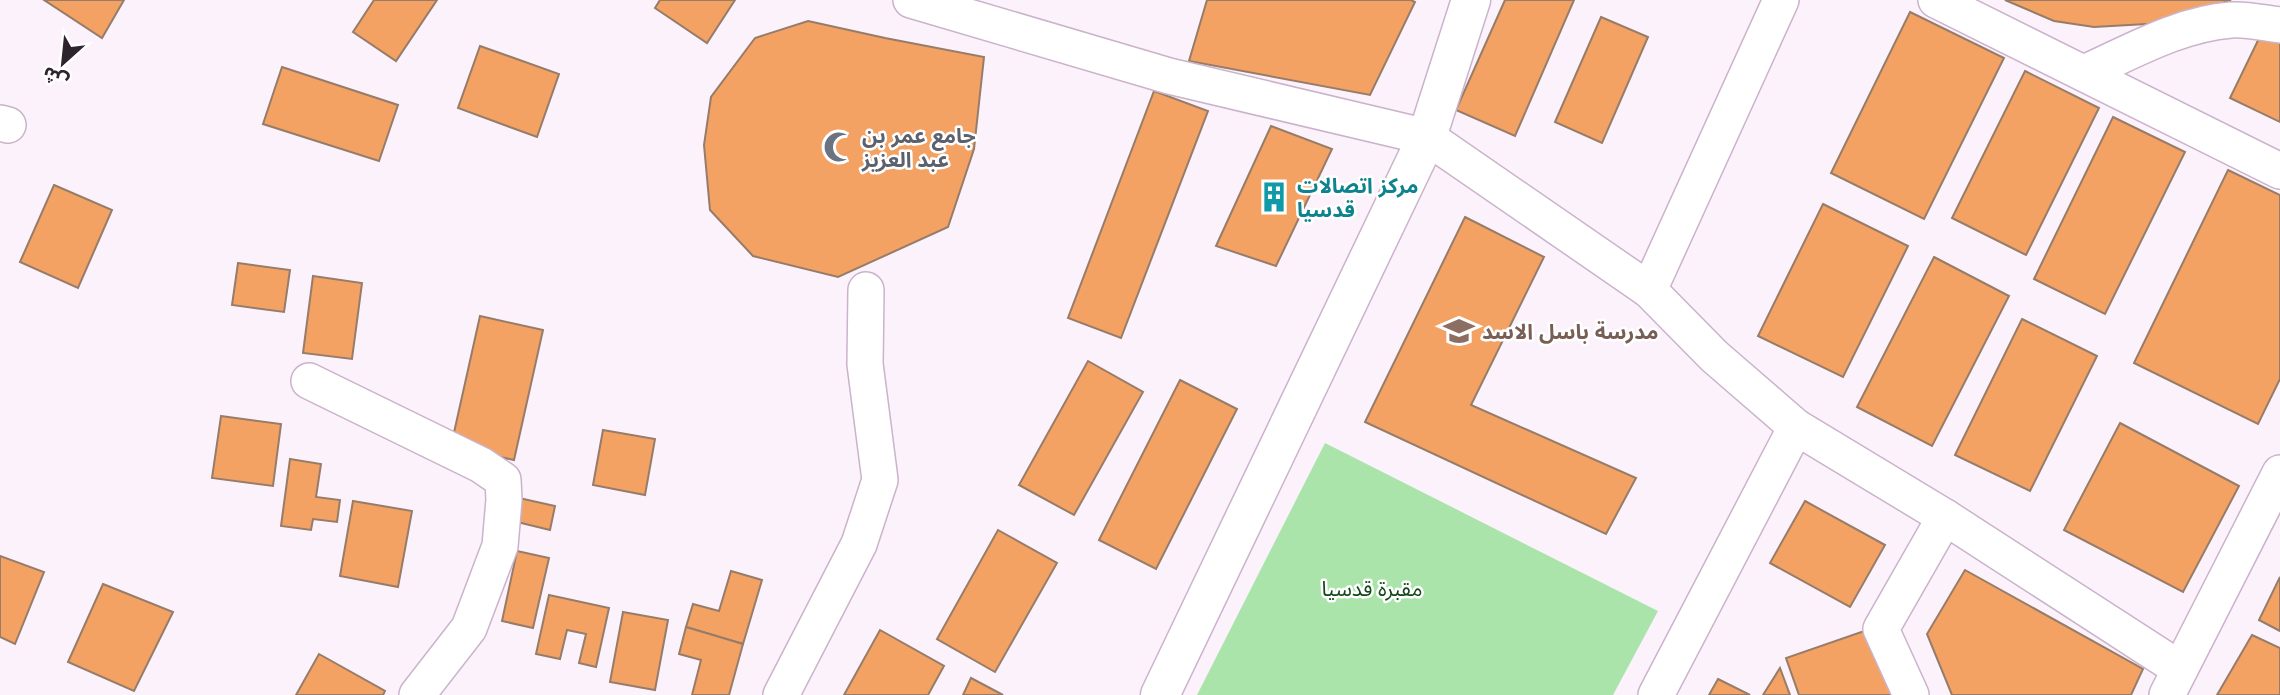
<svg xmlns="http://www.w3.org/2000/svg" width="2280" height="695" font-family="Montserrat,'Noto Sans Arabic',sans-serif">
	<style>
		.green { fill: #aae4aa }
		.building { fill: #f4a263; stroke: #967c69; stroke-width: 2 }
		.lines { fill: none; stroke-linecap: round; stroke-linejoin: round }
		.street-casing { stroke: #cab3cb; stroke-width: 38 }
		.secondary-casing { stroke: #cab3cb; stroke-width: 41 }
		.street { stroke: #fff; stroke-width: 35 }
		.secondary { stroke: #fff; stroke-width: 38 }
		.labels { text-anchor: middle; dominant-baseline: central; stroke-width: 5; stroke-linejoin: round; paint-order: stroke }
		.worship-label { font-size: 21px; font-weight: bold; fill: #5b616d; stroke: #fff; text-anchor: start }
		.culture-label { font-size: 21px; font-weight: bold; fill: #0d838f; stroke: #fff; text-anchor: start }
		.education-label { font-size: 21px; font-weight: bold; fill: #785e54; stroke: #fff; text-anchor: start }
		.park-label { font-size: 21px; fill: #134718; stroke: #fff }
	</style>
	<rect width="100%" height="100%" fill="#fcf2fc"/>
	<polygon class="green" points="1325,443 1658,611 1613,695 1197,695"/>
	<g class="building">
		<polygon points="44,0 124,0 102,38"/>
		<polygon points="374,0 437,0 396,61 353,32"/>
		<polygon points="660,0 735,0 707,43 655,8"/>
		<polygon points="1207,0 1411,0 1415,2 1370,95 1189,61"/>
		<polygon points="1505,0 1574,0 1515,136 1456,110"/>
		<polygon points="2005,0 2231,0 2164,23 2094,27 2054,21"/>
		<polygon points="1910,12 2004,58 1924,219 1831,173"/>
		<polygon points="1601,17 1648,37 1602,143 1555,122"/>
		<polygon points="808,21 885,38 984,57 974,149 948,227 838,277 753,256 710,210 704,145 711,97 755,38"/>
		<polygon points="2263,30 2280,38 2280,122 2230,98"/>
		<polygon points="480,46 559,74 537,137 458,108"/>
		<polygon points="282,67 398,105 379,161 263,124"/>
		<polygon points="2025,71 2099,108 2026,255 1952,218"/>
		<polygon points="1154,91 1208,111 1121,338 1068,318"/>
		<polygon points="2113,117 2185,152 2105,314 2034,279"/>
		<polygon points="1271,126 1332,149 1276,266 1216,246"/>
		<polygon points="2228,170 2280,195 2280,379 2258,424 2134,363"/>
		<polygon points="54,185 112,210 78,288 20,262"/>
		<polygon points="1823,204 1908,246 1843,377 1758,336"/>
		<polygon points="1465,217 1544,257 1471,405 1636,478 1606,534 1365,422"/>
		<polygon points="1934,257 2009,296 1932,446 1857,407"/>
		<polygon points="238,263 290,270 284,312 232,305"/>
		<polygon points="313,276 362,283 352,359 303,353"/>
		<polygon points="480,316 543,330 514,460 451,446"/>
		<polygon points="2022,319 2097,356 2030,491 1955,455"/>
		<polygon points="1088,361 1143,392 1074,515 1019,485"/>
		<polygon points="1180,380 1237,409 1156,569 1099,540"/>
		<polygon points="221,416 281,424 273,486 212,478"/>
		<polygon points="2120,423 2239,486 2183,592 2064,530"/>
		<polygon points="603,430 655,439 645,495 593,485"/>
		<polygon points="290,459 321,464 316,497 340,500 337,522 313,519 311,530 281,526"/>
		<polygon points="519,498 555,506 550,530 513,521"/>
		<polygon points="353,501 412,511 398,587 340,576"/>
		<polygon points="1805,501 1885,545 1850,607 1770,563"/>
		<polygon points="998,530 1057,563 995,672 937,639"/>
		<polygon points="517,551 549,558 533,628 502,621"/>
		<polygon points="0,556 44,572 15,644 0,637"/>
		<polygon points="1965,570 2143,669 2131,695 1952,695 1927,634"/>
		<polygon points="731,571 762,580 743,644 686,627 693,604 719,611"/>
		<polygon points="2280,577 2280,631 2259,620"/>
		<polygon points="103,584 173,612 134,691 68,662"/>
		<polygon points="549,595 609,608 596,667 579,663 586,634 567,630 560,659 536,654"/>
		<polygon points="623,612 668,620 655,690 610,682"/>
		<polygon points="686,627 743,644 729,695 692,695 701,660 679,654"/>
		<polygon points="1870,629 1893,695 1799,695 1786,658"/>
		<polygon points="880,630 944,666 928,695 844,695"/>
		<polygon points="2252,635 2280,648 2280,695 2217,695"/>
		<polygon points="319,654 385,691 383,695 296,695"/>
		<polygon points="1780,668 1790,695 1763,695"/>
		<polygon points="971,678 1003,695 963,695"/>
		<polygon points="1718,679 1750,695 1709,695"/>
	</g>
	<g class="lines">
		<g class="street-casing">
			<g id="street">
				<polyline points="911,0 1169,76 1427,137 1649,290 1714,356 1796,427 1945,517 2180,669"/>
				<polyline points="1936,0 2280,171"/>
				<path d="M2084,73C2131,52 2179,24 2231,20C2247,19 2264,23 2280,25"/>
				<polyline points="0,123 8,125"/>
				<polyline points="1649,290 1781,0"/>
				<polyline points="309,381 481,465 503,480 504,500 500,546 469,628 417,695"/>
				<polyline points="781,695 859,544 880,480 865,364 866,290"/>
				<polyline points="1656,695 1796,427"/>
				<polyline points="1911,695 1881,629 1945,517"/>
				<polyline points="2167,695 2280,473"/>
			</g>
		</g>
		<g class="secondary-casing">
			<polyline id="secondary" points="1160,695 1427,137 1471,0"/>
		</g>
		<use href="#street" class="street"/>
		<use href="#secondary" class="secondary"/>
	</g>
	<defs>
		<g id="mosque-bare" transform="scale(2.415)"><path d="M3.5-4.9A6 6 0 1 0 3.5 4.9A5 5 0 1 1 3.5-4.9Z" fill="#6b7280" stroke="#fff" stroke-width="2.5" paint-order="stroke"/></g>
		<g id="building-bare" transform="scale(2.415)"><path d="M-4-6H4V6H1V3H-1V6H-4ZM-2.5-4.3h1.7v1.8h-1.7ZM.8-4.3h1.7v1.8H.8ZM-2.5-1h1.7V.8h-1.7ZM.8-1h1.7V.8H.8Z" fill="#0f9aa8" stroke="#fff" stroke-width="2.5" paint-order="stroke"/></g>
		<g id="school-bare" transform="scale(2.415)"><path d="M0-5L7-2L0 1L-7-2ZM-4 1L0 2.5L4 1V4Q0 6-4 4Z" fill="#8d6e63" stroke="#fff" stroke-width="2.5" paint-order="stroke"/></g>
	</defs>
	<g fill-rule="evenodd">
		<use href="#mosque-bare" x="839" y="147"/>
		<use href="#building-bare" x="1274" y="197"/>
		<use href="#school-bare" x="1459" y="331"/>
	</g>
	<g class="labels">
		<g class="worship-label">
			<text x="862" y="135">جامع عمر بن<tspan x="862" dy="24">عبد العزيز</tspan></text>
		</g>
		<g class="culture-label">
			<text x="1297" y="185">مركز اتصالات<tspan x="1297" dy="24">قدسيا</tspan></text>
		</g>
		<g class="education-label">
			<text x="1482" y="331">مدرسة باسل الاسد</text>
		</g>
		<g class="park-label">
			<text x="1372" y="588">مقبرة قدسيا</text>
		</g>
	</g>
	<g transform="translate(63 63) rotate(207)" stroke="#ffffff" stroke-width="5" paint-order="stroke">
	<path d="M0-5L12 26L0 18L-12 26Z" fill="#2d242d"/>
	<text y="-10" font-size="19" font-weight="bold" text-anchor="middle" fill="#2d242d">ش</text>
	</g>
</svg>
